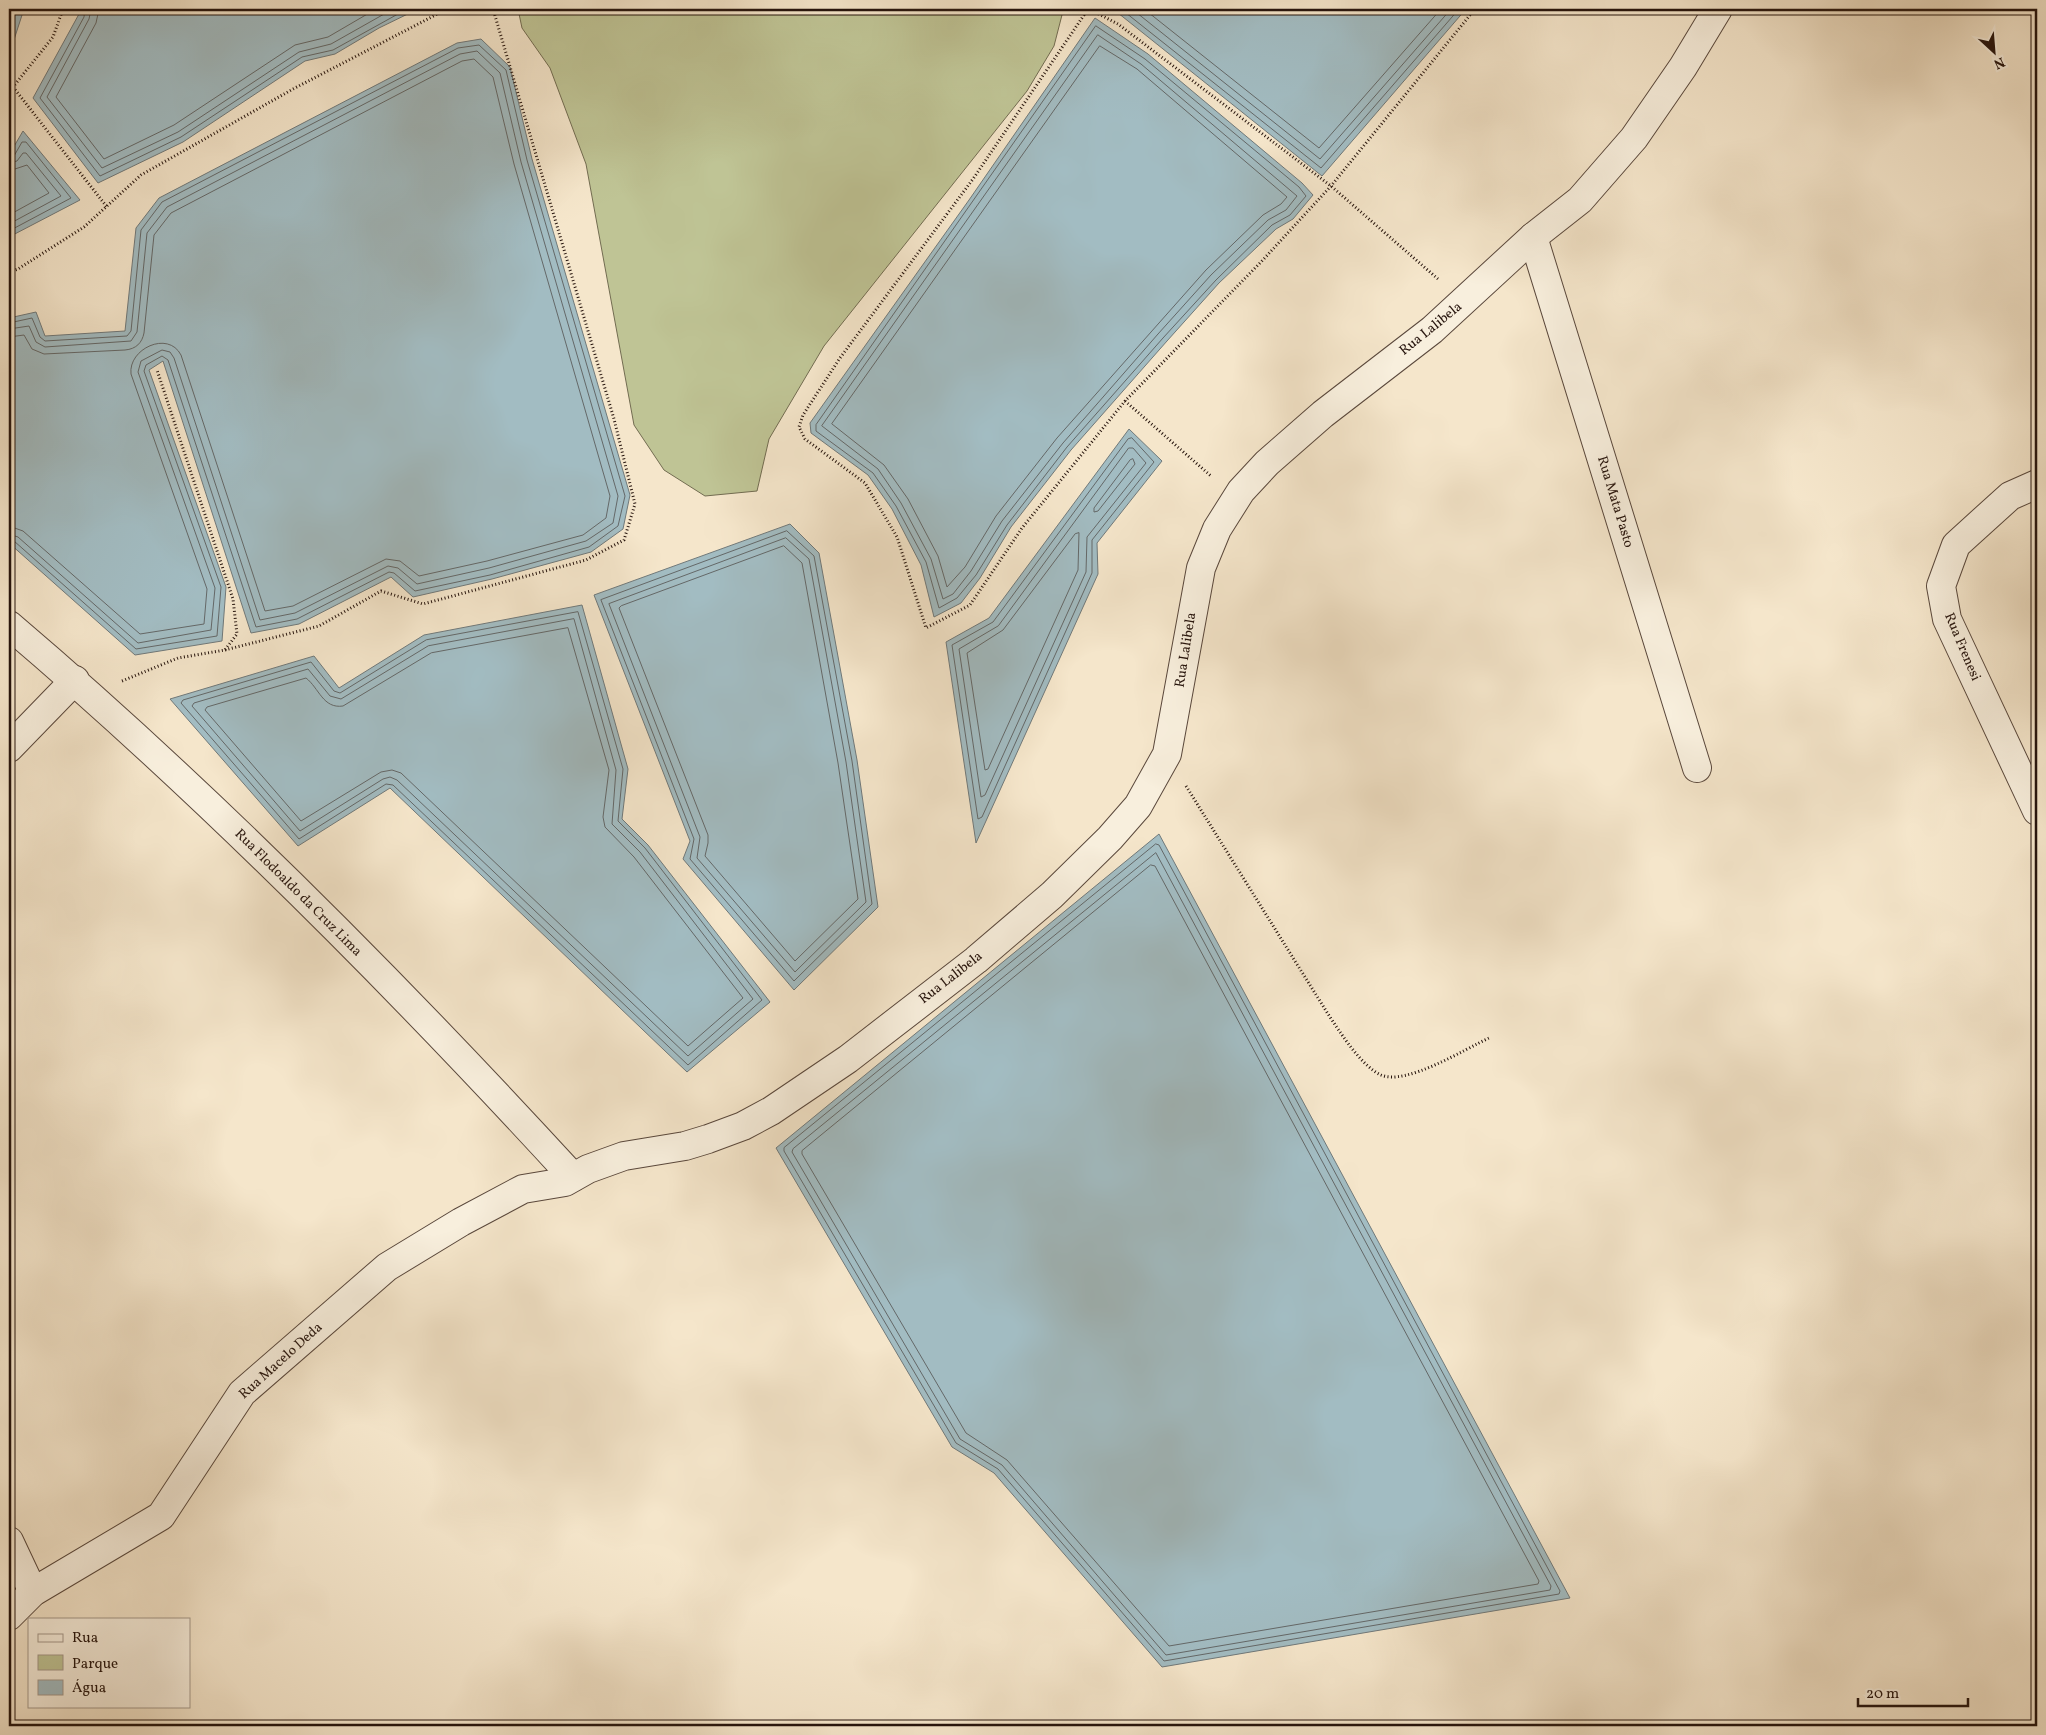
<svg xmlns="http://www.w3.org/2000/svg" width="2046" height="1735" font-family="Vollkorn,serif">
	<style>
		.green { fill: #bfc495; stroke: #726c51 }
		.water { fill: #a2bcc2; stroke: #70797a }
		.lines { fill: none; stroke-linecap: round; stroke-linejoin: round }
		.shore { stroke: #646868; stroke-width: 1 }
		.street-casing { stroke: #5a483c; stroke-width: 30 }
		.path { stroke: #26140d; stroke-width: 3; stroke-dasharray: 1 2.5; stroke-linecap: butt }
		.street { stroke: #f8efdd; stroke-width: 28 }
		.labels { text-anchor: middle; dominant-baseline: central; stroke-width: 4; stroke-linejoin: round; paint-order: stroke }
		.street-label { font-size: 14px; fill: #26140d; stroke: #f8efdd }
	</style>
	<rect width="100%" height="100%" fill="#f5e6cb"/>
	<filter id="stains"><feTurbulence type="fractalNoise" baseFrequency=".004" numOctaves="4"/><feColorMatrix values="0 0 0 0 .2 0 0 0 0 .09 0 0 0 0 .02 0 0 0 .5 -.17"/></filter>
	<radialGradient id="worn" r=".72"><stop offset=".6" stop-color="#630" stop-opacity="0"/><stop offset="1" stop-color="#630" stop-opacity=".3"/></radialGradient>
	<polygon class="green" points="518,9 1063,9 1063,11 1054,46 1027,91 824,346 769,439 757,491 705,496 664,470 634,425 586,164 550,68 522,28"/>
	<g class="water">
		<polygon points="9,9 24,9 9,55"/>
		<polygon points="80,9 418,9 379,28 335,54 305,61 183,142 98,183 33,98 79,14"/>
		<polygon points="1113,9 1466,9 1322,176"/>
		<polygon points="1095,18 1148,54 1302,183 1313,195 1293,219 1276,229 1219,283 1167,341 1071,450 1011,527 980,578 961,603 934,617 921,565 892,509 868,475 811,433 810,423 969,200"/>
		<polygon points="481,39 510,67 532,159 630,495 623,529 591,552 492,579 413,597 391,577 299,624 251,633 163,361 149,370 226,587 222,641 135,655 9,543 9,318 36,312 45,336 125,331 136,228 159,198 457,43"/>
		<polygon points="23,131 80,200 9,237 9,155"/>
		<polygon points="1129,429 1162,461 1097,543 1098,574 976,843 946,642 989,618"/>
		<polygon points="790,524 819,553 857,760 878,907 794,990 683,859 690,841 594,595"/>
		<polygon points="582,605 628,769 622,819 648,845 770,1002 687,1072 390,788 298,846 170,699 314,656 339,688 424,635"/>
		<polygon points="1159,834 1570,1598 1162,1667 994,1473 952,1447 776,1148"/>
	</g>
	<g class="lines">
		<g class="shore">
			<polyline points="85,9 84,17 40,98 100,176 181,137 302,57 333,50 407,9"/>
			<polyline points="91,9 89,19 47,97 102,168 178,132 299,52 331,44 393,9"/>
			<polyline points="99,9 96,23 56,97 104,159 174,125 295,45 328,37 376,9"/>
			<polyline points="1121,9 1321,168 1459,9"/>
			<polyline points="1132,9 1320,159 1451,9"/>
			<polyline points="1144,9 1319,148 1441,9"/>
			<polygon points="1096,26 1145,59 1299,187 1306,196 1290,215 1272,225 1216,280 1163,338 1067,447 1007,525 976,575 957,598 939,608 926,562 896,506 873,473 816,431 816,425"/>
			<polygon points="1098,35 1141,64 1297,196 1286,210 1268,220 1211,275 1158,334 1063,443 1002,521 971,571 953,594 943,599 931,559 901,503 878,469 822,426"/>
			<polygon points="1100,46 1137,69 1287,197 1281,204 1263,215 1206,270 1057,438 996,516 965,567 947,587 938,556 908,499 884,465 832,424"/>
			<polyline points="9,157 14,156 22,142 26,142 71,198 9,231"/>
			<polyline points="9,163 17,161 23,153 26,153 61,196 9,224"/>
			<polyline points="9,171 27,165 49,193 9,215"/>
			<polyline points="9,323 32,318 40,337 45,341 127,336 131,331 141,230 162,202 458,48 479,45 506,70 527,160 625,496 618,526 589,547 490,575 415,591 394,573 389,572 297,619 256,627 168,360 162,356 146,365 144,371 221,587 217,636 136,649 14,541 9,540"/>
			<polyline points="9,329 29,326 36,342 45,347 131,341 137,332 147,233 167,207 460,54 477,51 500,73 521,162 618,496 613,523 586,541 489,568 417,584 398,568 388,566 295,613 260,620 174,358 170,352 162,350 141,361 138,372 215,588 211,630 138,643 18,537 9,534"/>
			<path d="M9,337L24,335L32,349L44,354L125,350C136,349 142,343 144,333L154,235L171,213L462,61L474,59L493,77L514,164L610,496L606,518L583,535L487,561L419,576L400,561L386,559L293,606L265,611L181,355C168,330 128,349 131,374L207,589L204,624L140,634L23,531L9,526"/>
			<polygon points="1132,438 1154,462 1092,540 1092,573 982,817 978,819 952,645 993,622 1128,439"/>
			<polygon points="1129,448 1133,448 1146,463 1087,537 1086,572 985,795 981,797 959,649 998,626"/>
			<polygon points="1133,459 1135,464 1098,511 1094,512 1094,508 1130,460"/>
			<polygon points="787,531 814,556 852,761 872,904 794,981 690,859 694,839 601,600"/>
			<polygon points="1079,533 1078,570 988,769 985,770 967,653 1003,630 1075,534"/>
			<polygon points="786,538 809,559 846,762 866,902 795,972 697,858 700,837 609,604"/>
			<polygon points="784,546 802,563 838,763 858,899 795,961 705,856 708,843 708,835 619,608 621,606"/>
			<polygon points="578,612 623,769 618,821 645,848 762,1000 688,1065 393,785 386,784 299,839 181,703 183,700 311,662 334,691 340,693 426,640"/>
			<polygon points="574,619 616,770 612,824 640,852 753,999 688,1056 397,780 390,777 383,779 300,831 192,706 194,703 308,669 330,696 341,699 428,646"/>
			<path d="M568,628L609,770L603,817L605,827L634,857L743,998L688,1046L401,773L392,770L381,772L301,821L205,710L207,707L306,678C319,688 323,709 343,706L431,653Z"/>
			<polygon points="1156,844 1159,845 1560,1591 1559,1594 1164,1661 998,1469 956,1443 784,1151 784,1148"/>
			<polygon points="1156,853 1551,1586 1550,1590 1166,1655 1002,1465 960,1439 792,1152 793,1149"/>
			<polygon points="1151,865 1155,866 1539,1581 1538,1584 1169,1646 1007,1460 966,1433 802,1154 802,1151"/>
		</g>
		<g class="street-casing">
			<g id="street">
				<polyline points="1533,237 1697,768"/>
				<polyline points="2037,484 2010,496 1956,545 1941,586 1947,619 2037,811"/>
				<path d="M9,625C209,795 395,983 573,1177"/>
				<polyline points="9,748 75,680"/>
				<polyline points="9,1541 33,1592"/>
				<polyline points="9,1616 33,1592 161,1516 242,1393 387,1267 461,1222 523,1189 565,1182 588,1169 624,1156 685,1146 708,1139 743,1126 771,1111 848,1059 976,960 1052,895 1110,838 1138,806 1167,754 1201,568 1217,529 1241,491 1267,463 1323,414 1432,330 1533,237 1580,200 1634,138 1683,67 1718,9"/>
			</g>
		</g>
		<g class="path">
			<polyline points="1080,9 1084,15 973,179 840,358 803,415 799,427 805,439 865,483 897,537 926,628 970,605 1022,528 1125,401 1261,262 1331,186 1475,9"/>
			<polyline points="1089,9 1118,24 1331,186 1438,279"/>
			<polyline points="9,86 13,87 53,37 63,9"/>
			<polyline points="13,87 107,207"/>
			<polyline points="9,272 18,269 84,227 141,175 293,89 447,9"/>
			<polyline points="1125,401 1211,476"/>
			<polyline points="225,650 319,626 381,591 423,604 586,560 624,540 635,504 614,419 493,9"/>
			<polyline points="122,681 178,658 225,650 237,634 233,599 157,370"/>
			<path d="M1186,786L1328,1014C1340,1032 1361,1066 1381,1075C1406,1086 1465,1049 1489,1038"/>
		</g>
		<use href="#street" class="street"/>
	</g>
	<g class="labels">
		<g class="street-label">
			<text transform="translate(1431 329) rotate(-39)">Rua Lalibela</text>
			<text transform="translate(1615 502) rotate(73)">Rua Mata Pasto</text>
			<text transform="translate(1962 647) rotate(67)">Rua Frenesi</text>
			<text transform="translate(1186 650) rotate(-81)">Rua Lalibela</text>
			<text transform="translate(298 893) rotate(45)">Rua Flodoaldo da Cruz Lima</text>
			<text transform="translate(951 978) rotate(-38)">Rua Lalibela</text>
			<text transform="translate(281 1361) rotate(-42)">Rua Macelo Deda</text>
		</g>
	</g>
	<rect width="2046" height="1735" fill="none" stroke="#f5e6cb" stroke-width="30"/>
	<rect x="10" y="10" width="2026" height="1715" fill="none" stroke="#26140d" stroke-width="2.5"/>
	<rect x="15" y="15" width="2016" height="1705" fill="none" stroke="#26140d"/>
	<rect x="28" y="1618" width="162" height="90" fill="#f8efdd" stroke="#a4978a"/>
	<rect x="38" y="1634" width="25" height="8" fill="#f8efdd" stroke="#a4978a"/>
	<text x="72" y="1642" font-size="15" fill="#26140d">Rua</text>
	<rect x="38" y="1655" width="25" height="15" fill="#bfc495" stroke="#a4978a"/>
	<text x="72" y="1668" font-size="15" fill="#26140d">Parque</text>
	<rect x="38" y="1680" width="25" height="15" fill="#a2bcc2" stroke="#a4978a"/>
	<text x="72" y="1692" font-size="15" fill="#26140d">Água</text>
	<g transform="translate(1994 52) rotate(154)" stroke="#f8efdd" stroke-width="4" paint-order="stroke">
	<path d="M0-4L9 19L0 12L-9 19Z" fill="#26140d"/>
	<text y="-8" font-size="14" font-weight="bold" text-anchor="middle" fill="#26140d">N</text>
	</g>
	<path d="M1858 1698v8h110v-8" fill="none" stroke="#26140d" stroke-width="2.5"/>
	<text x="1866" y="1698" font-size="15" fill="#26140d" stroke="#f8efdd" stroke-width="4" paint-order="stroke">20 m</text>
	<rect width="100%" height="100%" filter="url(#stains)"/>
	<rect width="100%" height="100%" fill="url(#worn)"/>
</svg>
